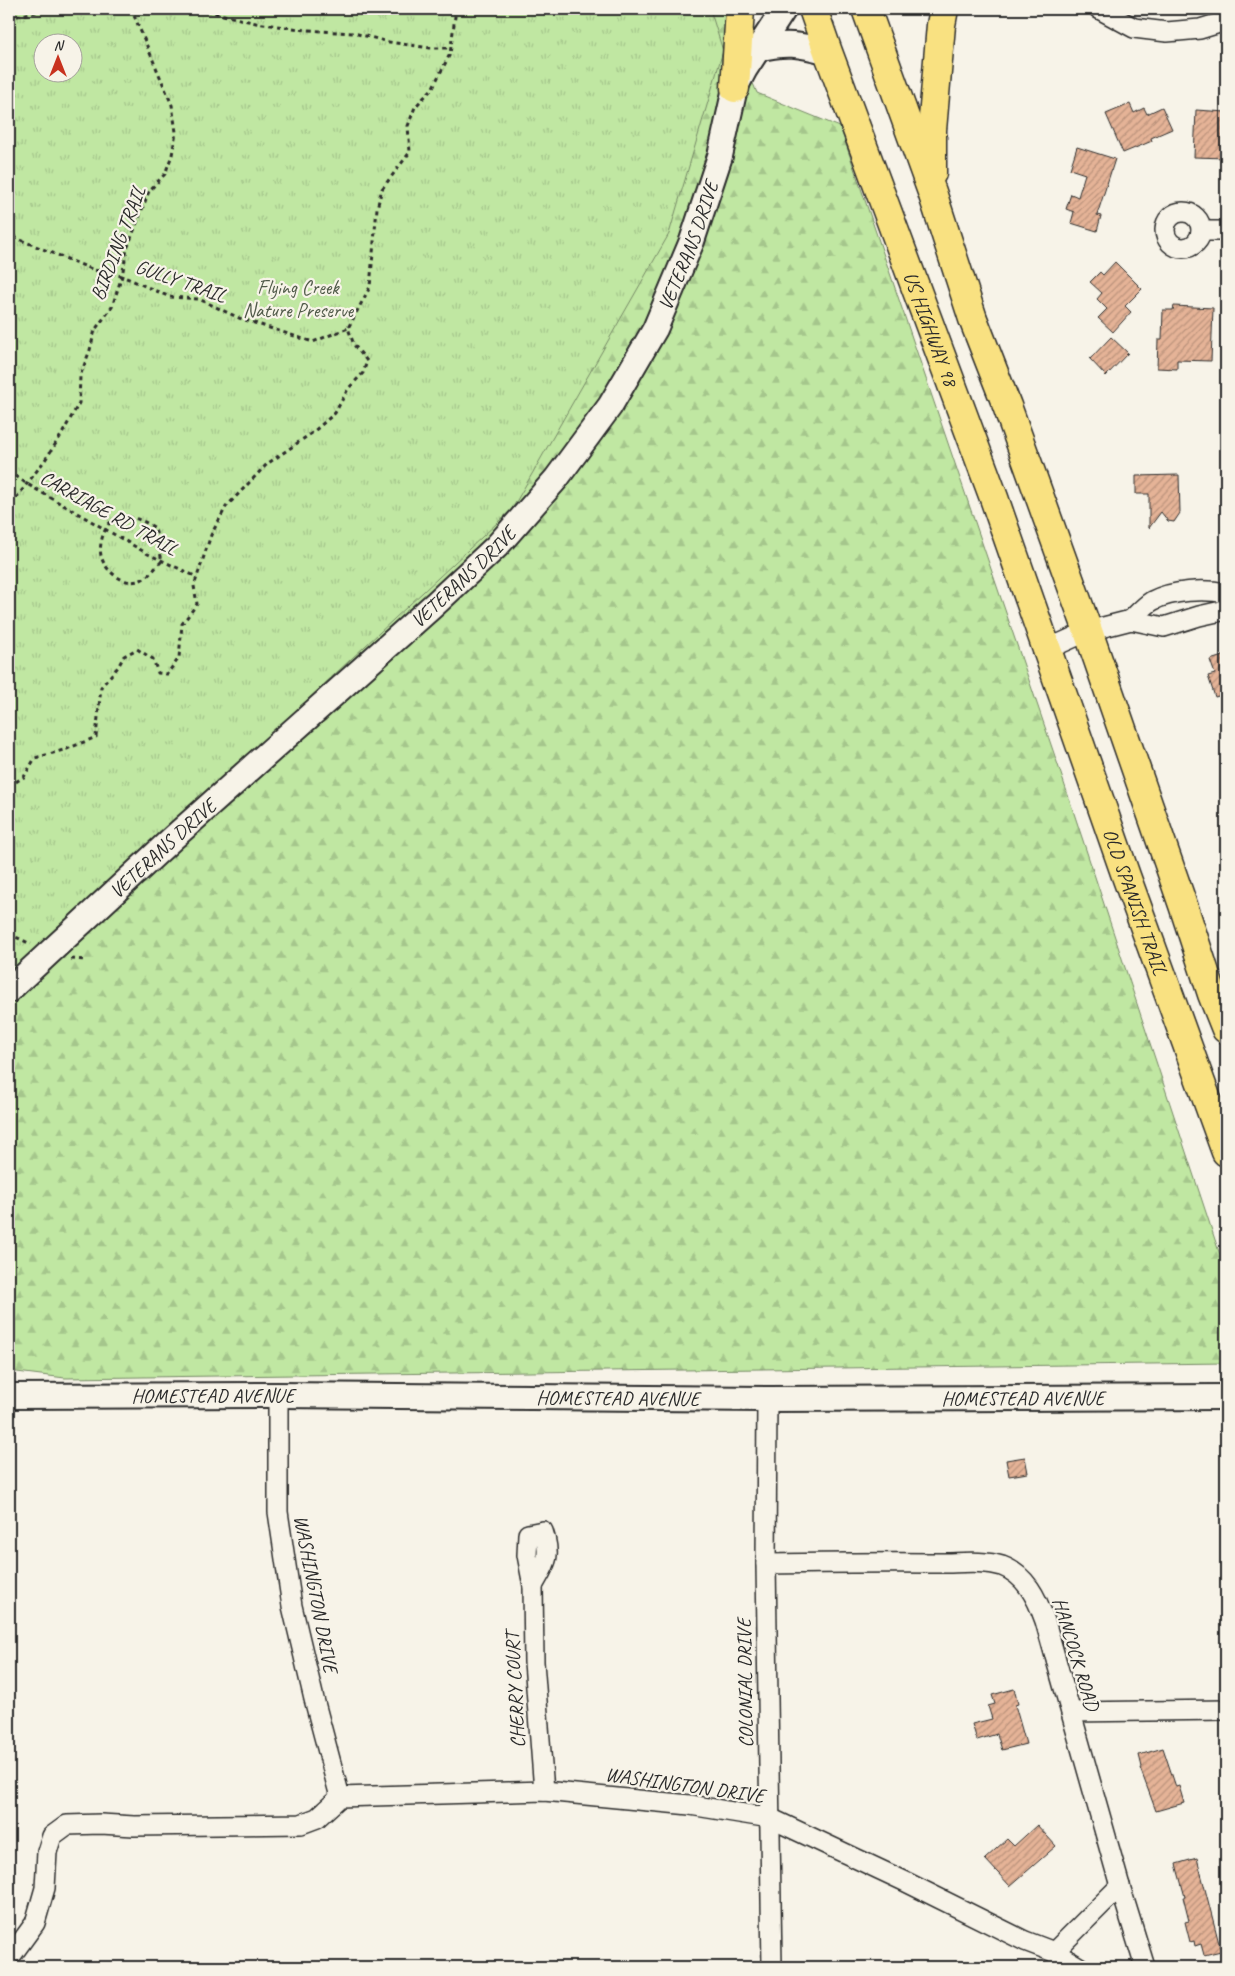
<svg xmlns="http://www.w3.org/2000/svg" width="1235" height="1976" font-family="Caveat,sans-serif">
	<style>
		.forest { fill: url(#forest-firs); stroke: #768966; fill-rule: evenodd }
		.park { fill: url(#park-tufts); stroke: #768966; fill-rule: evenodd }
		.building { fill: url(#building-hatch); stroke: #2b2b2b }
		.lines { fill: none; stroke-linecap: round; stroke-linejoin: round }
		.minor-casing { stroke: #2b2b2b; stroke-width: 22 }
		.tertiary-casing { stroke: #2b2b2b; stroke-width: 28 }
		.primary-casing { stroke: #2b2b2b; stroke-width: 31 }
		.path { stroke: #2b2b2b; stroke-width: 3; stroke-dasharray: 4 4; stroke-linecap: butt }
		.minor { stroke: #f7f3e8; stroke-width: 19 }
		.tertiary { stroke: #f7f3e8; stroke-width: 24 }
		.primary { stroke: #f9e181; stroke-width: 28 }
		.labels { text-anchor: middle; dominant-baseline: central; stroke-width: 4.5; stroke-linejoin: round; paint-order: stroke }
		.street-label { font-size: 20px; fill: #2b2b2b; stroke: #f7f3e8 }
		.park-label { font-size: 20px; fill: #505a49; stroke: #f7f3e8 }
	</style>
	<defs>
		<pattern id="forest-firs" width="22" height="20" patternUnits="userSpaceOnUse" patternTransform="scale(1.25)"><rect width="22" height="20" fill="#c0e7a2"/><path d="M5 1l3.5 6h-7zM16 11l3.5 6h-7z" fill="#a5c68c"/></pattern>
		<pattern id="park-tufts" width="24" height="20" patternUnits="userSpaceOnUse" patternTransform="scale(1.25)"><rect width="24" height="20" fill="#c0e7a2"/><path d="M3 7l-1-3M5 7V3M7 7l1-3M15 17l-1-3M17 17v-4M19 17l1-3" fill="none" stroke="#a5c68c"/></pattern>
		<pattern id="building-hatch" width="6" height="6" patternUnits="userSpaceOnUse" patternTransform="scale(1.25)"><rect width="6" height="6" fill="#e5b397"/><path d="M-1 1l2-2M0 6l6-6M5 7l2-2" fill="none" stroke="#ba927b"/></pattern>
	</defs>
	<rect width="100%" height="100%" fill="#f7f3e8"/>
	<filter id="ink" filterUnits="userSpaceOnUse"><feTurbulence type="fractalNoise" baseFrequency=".02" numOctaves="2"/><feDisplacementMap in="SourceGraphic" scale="10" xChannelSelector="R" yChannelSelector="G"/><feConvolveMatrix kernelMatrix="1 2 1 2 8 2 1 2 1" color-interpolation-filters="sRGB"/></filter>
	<g filter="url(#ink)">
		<path class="forest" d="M9,9H722L757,93L840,127L1060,771L1226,1273V1363L65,1378L9,1371ZM42,42H72V72H42Z"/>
		<path class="park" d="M9,9H710L723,51L669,234L512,509L9,978ZM42,42H72V72H42Z"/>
		<g class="building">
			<polygon points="1130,104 1134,113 1144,108 1147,114 1162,107 1172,129 1151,138 1152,141 1123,153 1106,114"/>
			<polygon points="1196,110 1226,112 1226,158 1194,157"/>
			<polygon points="1077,147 1115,159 1097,215 1101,216 1097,231 1071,223 1074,212 1066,209 1071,194 1078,197 1085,174 1070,169"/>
			<polygon points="1115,262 1142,289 1125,306 1131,312 1113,332 1098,318 1107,309 1097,299 1102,293 1090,282 1100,272 1103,275"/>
			<polygon points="1174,306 1213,308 1211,361 1177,360 1177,369 1157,368 1158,340 1162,340 1163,310 1173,310"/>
			<polygon points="1111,337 1128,353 1106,376 1090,359"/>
			<polygon points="1179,475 1180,513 1174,522 1168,521 1161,512 1149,528 1149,494 1136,494 1136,476"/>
			<polygon points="1226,655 1226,702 1224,702 1222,695 1215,697 1208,676 1215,674 1210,660"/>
			<polygon points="1025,1457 1028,1473 1009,1476 1006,1460"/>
			<polygon points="1014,1689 1018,1704 1015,1705 1026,1744 1002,1750 997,1734 977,1740 972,1724 992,1719 988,1706 995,1704 992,1695"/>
			<polygon points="1163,1748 1176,1787 1179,1786 1184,1803 1156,1811 1140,1768 1142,1767 1139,1755"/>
			<polygon points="1037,1825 1056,1846 1010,1886 985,1859 1007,1839 1014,1846"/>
			<polygon points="1197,1858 1221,1951 1204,1955 1201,1944 1195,1946 1194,1941 1190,1942 1185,1922 1189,1921 1183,1897 1185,1897 1176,1864"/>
		</g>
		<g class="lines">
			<g class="minor-casing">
				<g id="minor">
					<polyline points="1099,9 1134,28 1167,32 1200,29 1226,21"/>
					<circle cx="1183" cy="230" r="18"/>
					<polyline points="1201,231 1226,231"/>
					<path d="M1131,620C1138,613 1144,606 1152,601C1172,590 1205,589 1226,593"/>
					<polyline points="1048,649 1088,631 1131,620 1164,627 1199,616 1226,610"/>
					<polyline points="278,1395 278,1512 292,1606 314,1699 340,1797"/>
					<polyline points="767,1399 766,1564 772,1967"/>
					<path d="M543,1531C552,1557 546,1563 533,1586L527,1555L528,1534Z"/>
					<path d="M766,1564C824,1563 883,1562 941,1563C960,1563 983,1560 1002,1566C1026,1575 1037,1598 1045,1621L1120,1886L1145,1967"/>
					<polyline points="533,1586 534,1662 544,1791"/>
					<polyline points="1071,1712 1226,1710"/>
					<polyline points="1054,1952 1120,1886"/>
					<polyline points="9,1955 14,1952 35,1923 45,1888 47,1852 52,1836 67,1825 101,1824 134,1826 301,1824 317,1818 340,1797 544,1791 690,1805 770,1818 904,1881 1025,1941 1054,1952 1079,1967"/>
				</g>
			</g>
			<g class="tertiary-casing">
				<g id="tertiary">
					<path d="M757,49C786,42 799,44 828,52"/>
					<path id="s1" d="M9,990L174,837L435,604L497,546L556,479L610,406L655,329L692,241L720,156L735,88L745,69L784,9"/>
					<path id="s2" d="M9,1396L278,1395L767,1399L1226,1397"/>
				</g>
			</g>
			<g class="primary-casing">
				<g id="primary">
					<path id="s3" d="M813,9L828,52L994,498L1126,876L1226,1152"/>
					<polyline points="866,9 932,192 973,319 1007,406 1088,631 1183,905 1212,994 1226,1029"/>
					<polyline points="735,88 740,9"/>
					<polyline points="932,173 932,130 941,25 944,9"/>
				</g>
			</g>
			<g class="path">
				<polyline points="199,9 256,23 307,30 354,33 389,42 430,48 450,48"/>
				<polyline points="9,18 48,9"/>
				<polyline points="9,230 16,238 94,270 122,276 170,297 199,299 239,318 313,342 348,328"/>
				<polyline points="9,471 27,484 148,554 197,577"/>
				<polyline points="9,502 17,497 45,460 62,434 79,403 80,376 90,350 95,330 112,307 122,276 127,249 149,191 165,174 172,155 176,132 172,105 133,13 135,9"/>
				<path d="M120,516C134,517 143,520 155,528L162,561C155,568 148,578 138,581C123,585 107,572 102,559C98,549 102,534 108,525C110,522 116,519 120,516Z"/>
				<polyline points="9,786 24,777 35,758 67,749 96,737 101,687 118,667 124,656 137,649 153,659 158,673 167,674 179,658 182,624 197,604 194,586 211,535 226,507 267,464 312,433 335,413 348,389 363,373 367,361 354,345 348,328 370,287 377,208 382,189 410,152 408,126 415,107 432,89 450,54 456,9"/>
				<polyline points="9,934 31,944"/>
				<polyline points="71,959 86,960"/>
			</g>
			<use href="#minor" class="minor"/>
			<use href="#tertiary" class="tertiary"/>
			<use href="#primary" class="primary"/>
		</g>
	</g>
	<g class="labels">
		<g class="street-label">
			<text transform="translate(118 243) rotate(-69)">BIRDING TRAIL</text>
			<text stroke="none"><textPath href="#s1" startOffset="1019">VETERANS DRIVE</textPath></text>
			<text transform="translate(181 281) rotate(19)">GULLY TRAIL</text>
			<text stroke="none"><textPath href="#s3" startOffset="341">US HIGHWAY 98</textPath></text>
			<text transform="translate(109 513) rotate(29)">CARRIAGE RD TRAIL</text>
			<text stroke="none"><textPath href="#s1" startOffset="614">VETERANS DRIVE</textPath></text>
			<text stroke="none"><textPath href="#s1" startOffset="209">VETERANS DRIVE</textPath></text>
			<text stroke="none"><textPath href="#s3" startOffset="949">OLD SPANISH TRAIL</textPath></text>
			<text stroke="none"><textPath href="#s2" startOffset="204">HOMESTEAD AVENUE</textPath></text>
			<text stroke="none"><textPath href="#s2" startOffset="609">HOMESTEAD AVENUE</textPath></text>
			<text stroke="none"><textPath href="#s2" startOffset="1014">HOMESTEAD AVENUE</textPath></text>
			<text transform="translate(316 1594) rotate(79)">WASHINGTON DRIVE</text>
			<text transform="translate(1076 1654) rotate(73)">HANCOCK ROAD</text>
			<text transform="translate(745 1683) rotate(-91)">COLONIAL DRIVE</text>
			<text transform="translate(515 1690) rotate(-93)">CHERRY COURT</text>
			<text transform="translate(685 1785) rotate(8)">WASHINGTON DRIVE</text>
		</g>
		<g class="park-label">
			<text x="298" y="287">Flying Creek<tspan x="298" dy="23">Nature Preserve</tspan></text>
		</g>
	</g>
	<rect width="1235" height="1976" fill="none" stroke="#f7f3e8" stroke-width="30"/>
	<rect x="15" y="15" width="1205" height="1946" fill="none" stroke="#2b2b2b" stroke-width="2" filter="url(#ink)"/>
	<g transform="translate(58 58)"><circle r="24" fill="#f7f3e8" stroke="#a5a39c"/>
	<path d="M0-4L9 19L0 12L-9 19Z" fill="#c8321e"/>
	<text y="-8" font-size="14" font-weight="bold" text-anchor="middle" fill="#2b2b2b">N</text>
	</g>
</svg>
